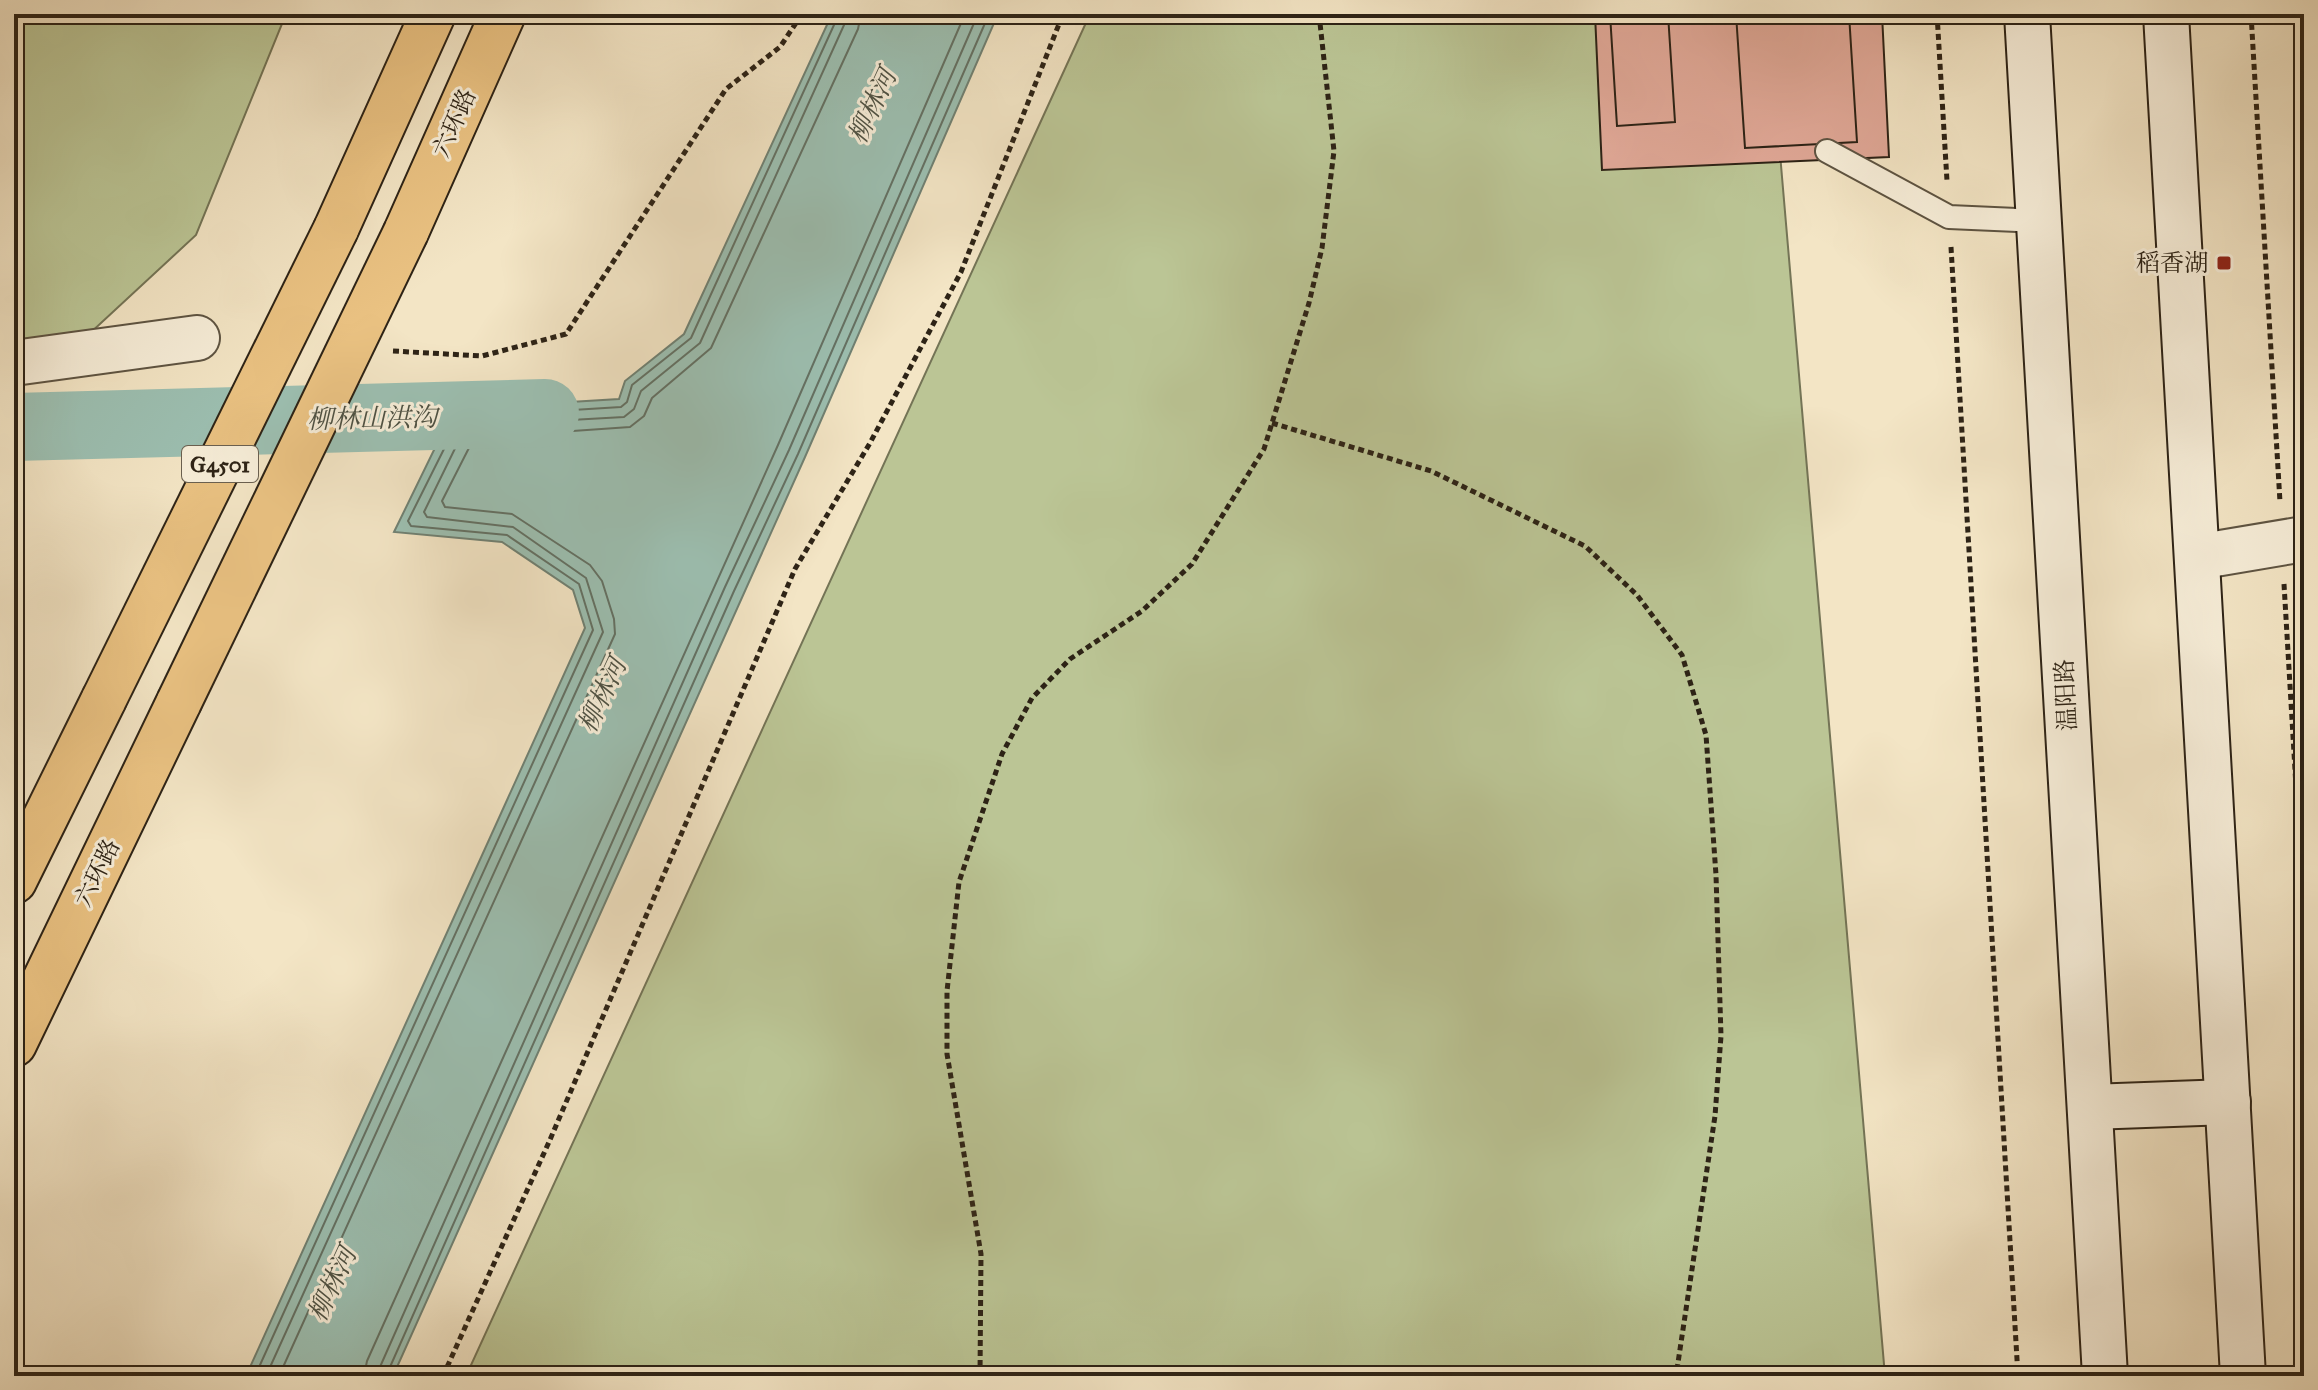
<svg xmlns="http://www.w3.org/2000/svg" width="2318" height="1390" font-family="'IM FELL Great Primer','Noto Serif SC',serif">
	<style>
		.green { fill: #bbc595; stroke: #747456; stroke-width: 2 }
		.water { fill: #9cbfb1; stroke: #708173; stroke-width: 2 }
		.lines { fill: none; stroke-linecap: round; stroke-linejoin: round }
		.shore { stroke: #647164; stroke-width: 2 }
		.river { stroke: #9cbfb1; stroke-width: 68 }
		.building { fill: #dfa796; stroke: #2d2316; stroke-width: 2 }
		.service-casing { stroke: #5e5442; stroke-width: 26 }
		.minor-casing { stroke: #5e5442; stroke-width: 48 }
		.secondary-casing { stroke: #2d2316; stroke-width: 48 }
		.motorway-casing { stroke: #2d2316; stroke-width: 48 }
		.path { stroke: #2d2316; stroke-width: 5; stroke-dasharray: 6 4; stroke-linecap: butt }
		.service { stroke: #f7eed9; stroke-width: 22 }
		.minor { stroke: #f7eed9; stroke-width: 44 }
		.secondary { stroke: #f7eed9; stroke-width: 44 }
		.motorway { stroke: #eac282; stroke-width: 44 }
		.motorway-bridge-casing { stroke: #2d2316; stroke-width: 48; stroke-linecap: butt }
		.motorway-bridge { stroke: #eac282; stroke-width: 44 }
		.poi-dot { fill: #8f2418; stroke: #f7eed9; stroke-width: 3 }
		.labels { text-anchor: middle; dominant-baseline: central; stroke-width: 6; stroke-linejoin: round; paint-order: stroke }
		.shield { fill: #f7eed9; stroke: #6a6050; stroke-width: 2 }
		.shield-label { font-size: 22px; font-weight: bold; fill: #2d2316 }
		.street-label { font-size: 24px; fill: #2d2316; stroke: #f7eed9 }
		.poi-label { font-size: 24px; fill: #2d2316; stroke: #f7eed9; text-anchor: end }
		.water-label { font-size: 26px; font-style: italic; fill: #4e5244; stroke: #f7eed9 }
	</style>
	<rect width="100%" height="100%" fill="#f3e5c5"/>
	<filter id="stains"><feTurbulence type="fractalNoise" baseFrequency=".0025" numOctaves="4"/><feColorMatrix values="0 0 0 0 .2 0 0 0 0 .09 0 0 0 0 .02 0 0 0 .5 -.17"/></filter>
	<radialGradient id="worn" r=".72"><stop offset=".6" stop-color="#630" stop-opacity="0"/><stop offset="1" stop-color="#630" stop-opacity=".3"/></radialGradient>
	<g class="green">
		<polygon points="14,14 286,14 196,235 47,373 14,373"/>
		<polygon points="1090,14 1768,14 1885,1376 466,1376"/>
	</g>
	<polygon class="water" points="832,14 998,14 805,457 393,1376 246,1376 585,628 573,590 502,542 394,532 454,409 619,399 625,381 684,334"/>
	<g class="lines">
		<g class="shore">
			<polyline points="255,1376 593,630 579,584 507,535 411,526 408,521 460,417 621,407 627,402 632,385 691,338 839,14"/>
			<polyline points="266,1376 603,632 586,578 513,527 427,517 424,512 466,426 624,417 634,409 641,391 700,343 849,14"/>
			<polyline points="279,1376 615,634 614,619 602,581 590,565 512,514 445,507 442,501 474,438 630,427 644,416 652,398 711,348 858,29 861,14"/>
			<polyline points="364,1376 367,1361 778,445 965,14"/>
			<polyline points="376,1376 725,587 789,450 978,14"/>
			<polyline points="386,1376 734,591 798,454 989,14"/>
		</g>
		<polyline class="river" points="14,427 545,413"/>
	</g>
	<g class="building">
		<polygon points="1595,14 1882,14 1889,157 1602,170"/>
		<polygon points="1610,14 1668,14 1675,122 1617,126"/>
		<polygon points="1736,14 1849,14 1857,142 1745,148"/>
	</g>
	<g class="lines">
		<g class="service-casing">
			<polyline id="service" points="1827,151 1949,217 2039,221"/>
		</g>
		<g class="minor-casing">
			<g id="minor">
				<polyline points="14,363 197,338"/>
				<polyline points="2197,557 2304,539"/>
			</g>
		</g>
		<g class="secondary-casing">
			<g id="secondary">
				<polyline points="2027,14 2105,1376"/>
				<polyline points="2166,14 2243,1376"/>
				<polyline points="2090,1107 2228,1102"/>
			</g>
		</g>
		<g class="motorway-casing">
			<g id="motorway">
				<polyline points="336,229 433,14"/>
				<polyline points="406,232 503,14"/>
				<polyline points="14,881 104,699"/>
				<polyline points="14,1044 179,702"/>
			</g>
		</g>
		<g class="path">
			<polyline points="1937,14 1947,181"/>
			<polyline points="2251,14 2280,502"/>
			<polyline points="1951,247 2018,1376"/>
			<polyline points="393,351 482,356 566,334 726,89 780,47 802,14"/>
			<polyline points="1272,423 1431,471 1585,546 1637,595 1682,655 1706,735 1716,875 1721,1036 1715,1116 1676,1376"/>
			<polyline points="2284,584 2304,922"/>
			<polyline points="443,1376 549,1142 795,569 870,443 961,272 1063,14"/>
			<polyline points="980,1376 981,1254 947,1054 947,991 959,882 1002,754 1032,698 1070,659 1142,611 1192,564 1264,449 1309,303 1322,248 1334,151 1319,14"/>
		</g>
		<use href="#service" class="service"/>
		<use href="#minor" class="minor"/>
		<use href="#secondary" class="secondary"/>
		<use href="#motorway" class="motorway"/>
		<g class="motorway-bridge-casing">
			<g id="motorway-bridge">
				<polyline points="104,699 336,229"/>
				<polyline points="179,702 406,232"/>
			</g>
		</g>
		<use href="#motorway-bridge" class="motorway-bridge"/>
	</g>
	<rect class="poi-dot" x="2216" y="255" width="16" height="16" rx="4"/>
	<g class="labels">
		<rect class="shield" x="182" y="446" width="76" height="36" rx="6"/>
		<g class="shield-label">
			<text x="220" y="464">G4501</text>
		</g>
		<g class="street-label">
			<text transform="translate(454 123) rotate(-66)">六环路</text>
			<text transform="translate(2066 695) rotate(-93)">温阳路</text>
			<text transform="translate(97 873) rotate(-64)">六环路</text>
		</g>
		<g class="poi-label">
			<text x="2208" y="263">稻香湖</text>
		</g>
		<g class="water-label">
			<text transform="translate(872 106) rotate(-65)">柳林河</text>
			<text transform="translate(372 418) rotate(-1)">柳林山洪沟</text>
			<text transform="translate(602 695) rotate(-65)">柳林河</text>
			<text transform="translate(332 1284) rotate(-65)">柳林河</text>
		</g>
	</g>
	<rect width="2318" height="1390" fill="none" stroke="#f3e5c5" stroke-width="48"/>
	<rect x="16" y="16" width="2286" height="1358" fill="none" stroke="#2d2316" stroke-width="4"/>
	<rect x="24" y="24" width="2270" height="1342" fill="none" stroke="#2d2316" stroke-width="2"/>
	<rect width="100%" height="100%" filter="url(#stains)"/>
	<rect width="100%" height="100%" fill="url(#worn)"/>
</svg>
